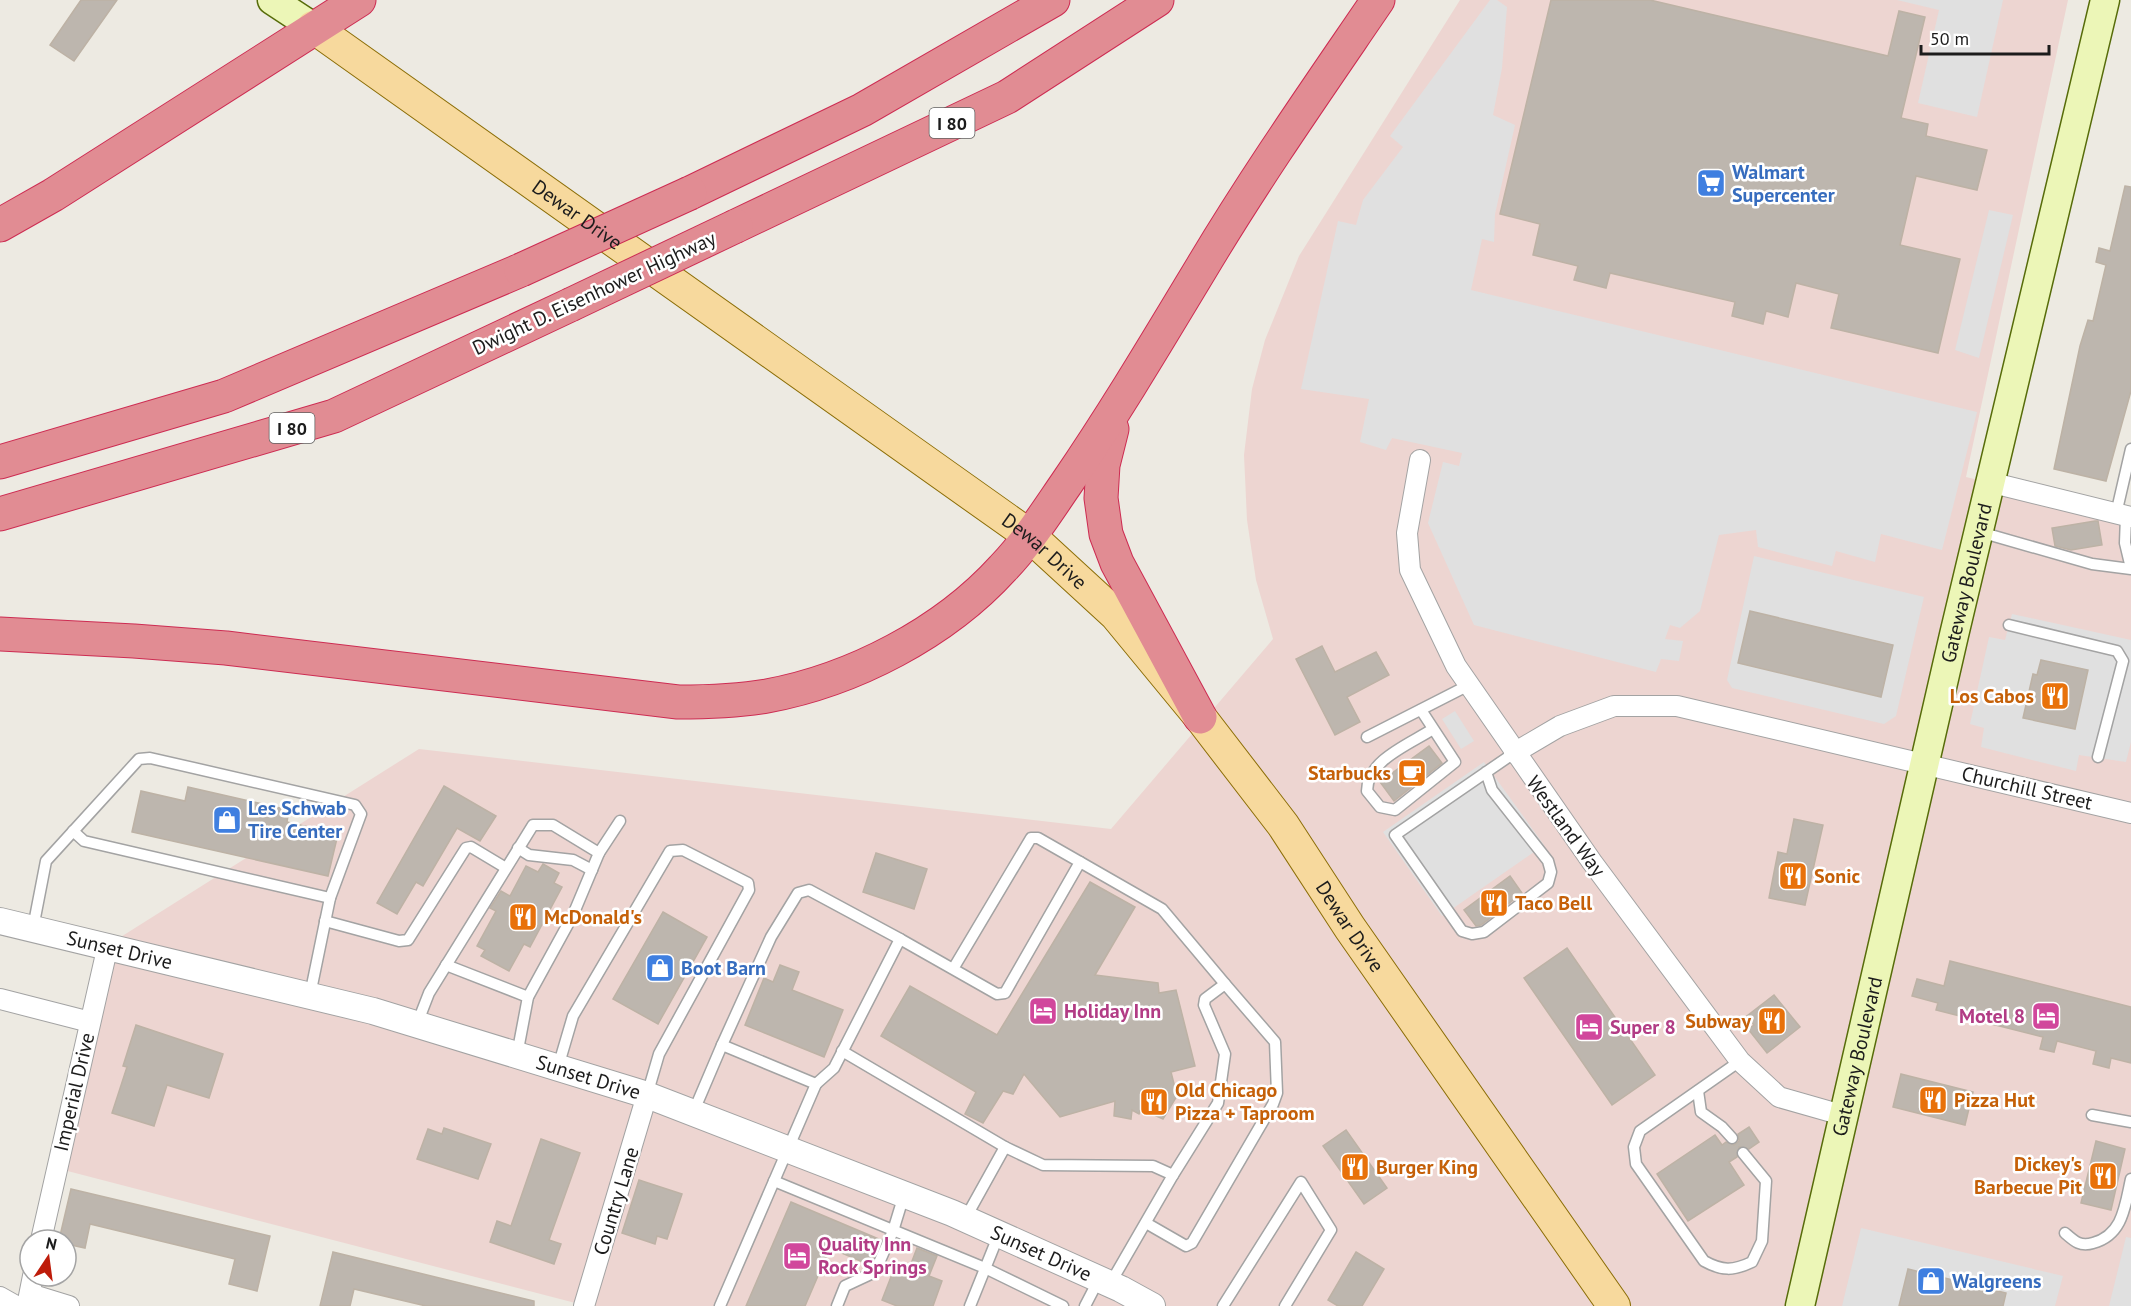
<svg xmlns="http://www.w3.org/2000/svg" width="2131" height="1306" font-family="'PT Sans',sans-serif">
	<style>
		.commercial { fill: #edd5d1 }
		.parking { fill: #e0e0e0; fill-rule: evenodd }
		.building { fill: #bdb6ae; stroke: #bdb2a5; stroke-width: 1.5 }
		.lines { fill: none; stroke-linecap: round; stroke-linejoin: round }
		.service-casing { stroke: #a3a3a3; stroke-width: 13 }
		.minor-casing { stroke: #a3a3a3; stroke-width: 22 }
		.tertiary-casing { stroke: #a3a3a3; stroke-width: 28 }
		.secondary-casing { stroke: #576c0a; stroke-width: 31 }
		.primary-casing { stroke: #8c6e07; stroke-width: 34 }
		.motorway-casing { stroke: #cd2c52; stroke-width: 35 }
		.service { stroke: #fff; stroke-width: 10 }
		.minor { stroke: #fff; stroke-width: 20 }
		.tertiary { stroke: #fff; stroke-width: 26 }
		.secondary { stroke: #ecf6b7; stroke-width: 28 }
		.primary { stroke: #f7d99d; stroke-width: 32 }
		.motorway { stroke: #e18c93; stroke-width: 33 }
		.motorway-bridge-casing { stroke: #cd2c52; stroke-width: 35; stroke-linecap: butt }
		.motorway-bridge { stroke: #e18c93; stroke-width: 33 }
		.labels { text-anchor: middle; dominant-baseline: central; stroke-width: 5; stroke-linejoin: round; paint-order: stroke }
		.shield { fill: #fff; stroke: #606060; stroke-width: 1.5 }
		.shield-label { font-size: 18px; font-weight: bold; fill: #1c1c1c }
		.shop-label { font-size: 20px; font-weight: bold; fill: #366cbe; stroke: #fff; text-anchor: start }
		.street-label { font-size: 20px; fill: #1c1c1c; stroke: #fff }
		.food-label { font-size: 20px; font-weight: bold; fill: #c56008; stroke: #fff; text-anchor: start }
		.hotel-label { font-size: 20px; font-weight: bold; fill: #b23c85; stroke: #fff; text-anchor: start }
	</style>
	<rect width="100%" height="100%" fill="#edeae2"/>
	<polygon class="commercial" points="1460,0 2068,0 1966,477 2131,517 2131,1306 587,1306 56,1168 108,945 419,749 1111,829 1273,639 1256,580 1247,520 1244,455 1252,389 1265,340 1299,256"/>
	<g class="parking">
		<polygon points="1490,0 1497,0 1507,7 1502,68 1493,115 1515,125 1495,214 1494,242 1482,239 1471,290 1977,412 1942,550 1881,534 1875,562 1836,551 1832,566 1758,547 1756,530 1719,535 1700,611 1680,628 1670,625 1665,639 1683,641 1679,661 1661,659 1656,672 1474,625 1428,523 1443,462 1459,466 1462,453 1392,438 1386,450 1360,442 1369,399 1301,389 1338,221 1356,225 1363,200 1403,147 1390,136"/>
		<polygon points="1897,0 2003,0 1977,117 1918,103 1939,10"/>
		<polygon points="1989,210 2013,215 1979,358 1955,350"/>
		<polygon points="1754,556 1924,597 1896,716 1884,724 1732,688 1727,680"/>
		<path d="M2012,614L2131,640V742L2126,762L2079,755L2076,771L1981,747L1984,728L1970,724L1989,637L2005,640ZM2041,660L2088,670L2023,718L2033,674L2037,675Z"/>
		<polygon points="1455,711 1474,741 1461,749 1442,719"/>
		<polygon points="1484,762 1544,845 1442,916 1383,832"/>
		<polygon points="1861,1228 2063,1276 2055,1306 1842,1306"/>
		<polygon points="2126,1237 2131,1238 2131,1306 2109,1306"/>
	</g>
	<g class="building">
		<polygon points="81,0 117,0 74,61 50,45"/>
		<polygon points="1551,0 1650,0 1888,56 1899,11 1925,17 1901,118 1928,124 1926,136 1987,150 1977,190 1916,176 1900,245 1960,259 1938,353 1831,328 1839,294 1796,283 1788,317 1766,311 1763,324 1732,316 1735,302 1610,273 1606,288 1574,280 1578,266 1533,255 1540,224 1500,214"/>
		<polygon points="2125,186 2131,187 2131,391 2106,481 2054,469 2080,346 2088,320 2093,321 2106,265 2096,262 2099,248 2110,251"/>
		<polygon points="2095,521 2098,521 2102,545 2071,550 2055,546 2052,528"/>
		<polygon points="1750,611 1893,645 1881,697 1738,663"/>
		<polygon points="1322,646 1335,672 1376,652 1389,675 1347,697 1360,722 1335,735 1296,659"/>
		<polygon points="2041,660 2088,670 2075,729 2023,718 2033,674 2037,675"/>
		<polygon points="1429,746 1442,763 1394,801 1380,782"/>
		<polygon points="444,786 496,816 480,841 457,828 423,886 416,882 397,914 377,903"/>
		<polygon points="188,787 289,810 287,822 338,834 328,876 132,832 141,791 185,801"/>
		<polygon points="1794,819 1823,825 1805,905 1769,898 1778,852 1787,854"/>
		<polygon points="876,853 927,869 914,909 863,892"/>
		<polygon points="543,864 559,873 554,883 562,887 530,947 524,944 509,971 481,956 485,950 477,946 496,911 490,908 501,891 510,896 526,866 538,872"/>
		<polygon points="1510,876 1522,893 1481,925 1476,926 1464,910"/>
		<polygon points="1090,882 1135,907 1095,975 1158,983 1159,993 1176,990 1195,1066 1171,1072 1177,1096 1163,1119 1141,1109 1139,1114 1132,1110 1131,1119 1114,1116 1115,1101 1060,1117 1024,1074 1013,1094 1003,1091 983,1123 965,1114 976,1092 881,1036 910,986 997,1035"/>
		<polygon points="663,912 707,937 658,1024 613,999"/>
		<polygon points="1567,948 1655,1075 1612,1105 1524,978"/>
		<polygon points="1950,961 2131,1007 2131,1063 2111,1058 2109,1068 2093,1064 2096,1051 2057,1041 2054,1052 2040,1049 2043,1037 1936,1010 1938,1003 1912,996 1917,979 1944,986"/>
		<polygon points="780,965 799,972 792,990 843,1010 824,1057 745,1025 764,978 773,982"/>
		<polygon points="1774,995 1800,1027 1767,1053 1748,1029 1754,1025 1747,1016"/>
		<polygon points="136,1025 223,1054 209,1098 167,1085 154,1126 112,1113 127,1067 123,1066"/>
		<polygon points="1901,1074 1973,1092 1965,1125 1893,1107"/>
		<polygon points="1749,1127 1759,1142 1749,1149 1739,1147 1737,1157 1729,1162 1744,1185 1688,1221 1657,1174 1715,1135 1722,1145 1726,1142 1734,1145 1739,1141 1738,1134"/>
		<polygon points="444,1128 491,1144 478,1179 417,1159 428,1129 442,1134"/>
		<polygon points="1346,1130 1387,1188 1364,1204 1323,1146"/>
		<polygon points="541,1139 580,1153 549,1240 561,1244 554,1264 490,1242 497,1221 511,1226"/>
		<polygon points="2096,1141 2125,1149 2111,1210 2081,1203"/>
		<polygon points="639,1180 682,1194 667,1239 657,1236 655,1244 622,1233"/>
		<polygon points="71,1189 270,1236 257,1291 229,1284 235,1259 90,1224 85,1248 66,1244 66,1240 59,1240"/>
		<polygon points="791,1202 881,1240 870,1265 830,1248 805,1306 746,1306"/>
		<polygon points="917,1248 937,1256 929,1276 942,1281 933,1306 897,1306 882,1300 896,1264 909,1269"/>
		<polygon points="333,1252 534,1301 534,1306 426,1306 354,1289 350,1306 320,1306"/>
		<polygon points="1356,1252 1384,1269 1362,1306 1338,1306 1328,1300"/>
		<polygon points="1908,1269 2006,1293 2003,1306 1899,1306"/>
	</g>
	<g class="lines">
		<g class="service-casing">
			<g id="service">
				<polyline points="2116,514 2131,449"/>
				<polyline points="2126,516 2125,543 2131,568"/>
				<polyline points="1980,532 2092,564 2131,569"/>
				<polyline points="2009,625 2117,651 2123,661 2098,757"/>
				<path d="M1421,710L1455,762L1395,810L1380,807L1367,791C1367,760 1410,744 1433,729"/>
				<polyline points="1367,737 1469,685"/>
				<polyline points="1486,772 1492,790 1548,861 1551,872 1548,883 1484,932 1472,934 1462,931 1395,835 1514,753"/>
				<polyline points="73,831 84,841 330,898"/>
				<polyline points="518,848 529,855 573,860 592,870"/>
				<polyline points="599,853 620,821"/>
				<polyline points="1080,862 1162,909 1225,984"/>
				<polyline points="325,921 399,941 408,940 466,848 471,847 506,868"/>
				<polyline points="33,928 46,861 139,759 150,758 355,805 361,814 330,898 310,995"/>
				<polyline points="900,939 997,994 1005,993 1080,862 1038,838 1031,838 953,969"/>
				<polyline points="446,965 528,997"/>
				<polyline points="417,1024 429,993 533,825 553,825 599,853 573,915 528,997 517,1055"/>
				<polyline points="722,1045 771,937 798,893 809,890 900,939 834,1068 816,1084"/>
				<polyline points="842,1051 1005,1147"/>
				<path d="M1740,1061L1640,1131L1634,1147L1636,1164L1704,1261C1722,1271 1733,1271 1752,1262L1762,1241L1766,1181L1743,1153"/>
				<polyline points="558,1067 573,1016 670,851 683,850 748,883 749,890 659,1054 647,1095"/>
				<polyline points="1698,1091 1701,1112 1722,1127 1732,1138"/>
				<polyline points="693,1113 722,1045 816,1084 720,1306"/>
				<polyline points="2092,1115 2131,1122"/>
				<polyline points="774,1181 985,1268 1063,1306"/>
				<polyline points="965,1219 1005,1147 1043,1165 1153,1166 1173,1175 1110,1284"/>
				<polyline points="1146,1223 1186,1246 1192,1243 1273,1104 1277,1093 1275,1042 1225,984 1205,999 1204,1005 1225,1054 1218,1103 1173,1175"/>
				<path d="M2065,1233C2074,1241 2080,1247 2093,1243C2123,1235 2125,1206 2131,1179"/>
				<polyline points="837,1306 845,1286 875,1272 893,1231 904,1195"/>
				<polyline points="970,1306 999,1234"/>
				<polyline points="1085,1306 1099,1279"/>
				<polyline points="1223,1306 1301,1182 1331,1230 1285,1306"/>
			</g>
		</g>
		<g class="minor-casing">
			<g id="minor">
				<polyline points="1420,460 1407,533 1410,570 1456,666 1592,862 1740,1061 1779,1097 1842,1115"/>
				<polyline points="1989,482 2131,517"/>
				<polyline points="1514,753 1560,726 1614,706 1677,706 2131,813"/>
				<polyline points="0,999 90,1022"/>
				<polyline points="41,1240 108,945"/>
				<polyline points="30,1294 69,1306"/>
				<polyline points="0,1297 16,1306"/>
				<polyline points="27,1306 33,1276"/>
				<polyline points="584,1306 647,1095"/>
			</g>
		</g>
		<g class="tertiary-casing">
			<g id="tertiary">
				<path id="s1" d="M0,921L373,1011L647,1095L952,1213L1121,1289L1152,1306"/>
			</g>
		</g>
		<g class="secondary-casing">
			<g id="secondary">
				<polyline points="272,0 313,27"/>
				<path id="s2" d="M1800,1306L1954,635L2105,0"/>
			</g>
		</g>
		<g class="primary-casing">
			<g id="primary">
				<path id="s3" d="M313,27L1030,536L1116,615L1200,717L1283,825L1350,928L1614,1306"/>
			</g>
		</g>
		<g class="motorway-casing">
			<g id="motorway">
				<polyline points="690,193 862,110 1053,0"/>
				<polyline points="0,225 53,195 359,0"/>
				<polyline points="736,226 1007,97 1157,0"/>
				<polyline points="1112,429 1103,465 1101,498 1106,534 1117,563 1200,717"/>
				<polyline points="0,462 224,396 521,270"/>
				<polyline points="0,514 334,416 570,305"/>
				<path d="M0,634L134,641L226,648L678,702C708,702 738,701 767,696C853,680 944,633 1003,568C1027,543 1046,513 1066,484C1114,414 1158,340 1202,267C1257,175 1318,88 1378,0"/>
			</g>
		</g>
		<use href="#service" class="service"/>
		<use href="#minor" class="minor"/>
		<use href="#tertiary" class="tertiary"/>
		<use href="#secondary" class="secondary"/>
		<use href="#primary" class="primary"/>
		<use href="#motorway" class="motorway"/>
		<g class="motorway-bridge-casing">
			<g id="motorway-bridge">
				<polyline points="521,270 690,193"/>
				<polyline points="570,305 736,226"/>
			</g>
		</g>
		<use href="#motorway-bridge" class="motorway-bridge"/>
	</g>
	<defs>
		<g id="supermarket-square" transform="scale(1.5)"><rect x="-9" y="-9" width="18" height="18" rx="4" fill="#3f7fe0" stroke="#fff"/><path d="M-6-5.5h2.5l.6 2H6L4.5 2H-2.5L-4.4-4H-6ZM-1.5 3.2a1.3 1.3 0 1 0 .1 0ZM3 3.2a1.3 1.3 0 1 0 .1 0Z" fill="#fff"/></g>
		<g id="restaurant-square" transform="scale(1.5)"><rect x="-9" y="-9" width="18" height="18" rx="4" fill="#e8710a" stroke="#fff"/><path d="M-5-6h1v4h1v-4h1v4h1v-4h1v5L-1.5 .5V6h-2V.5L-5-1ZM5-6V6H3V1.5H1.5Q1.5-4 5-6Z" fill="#fff"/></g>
		<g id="cafe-square" transform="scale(1.5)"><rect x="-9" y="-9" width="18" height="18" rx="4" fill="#e8710a" stroke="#fff"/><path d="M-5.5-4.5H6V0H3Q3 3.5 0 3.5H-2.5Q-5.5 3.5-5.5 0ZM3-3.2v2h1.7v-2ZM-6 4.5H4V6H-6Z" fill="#fff"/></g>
		<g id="shop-square" transform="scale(1.5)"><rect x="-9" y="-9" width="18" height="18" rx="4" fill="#3f7fe0" stroke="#fff"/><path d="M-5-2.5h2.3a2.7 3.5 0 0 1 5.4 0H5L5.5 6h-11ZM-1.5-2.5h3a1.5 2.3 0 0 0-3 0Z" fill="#fff"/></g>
		<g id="hotel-square" transform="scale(1.5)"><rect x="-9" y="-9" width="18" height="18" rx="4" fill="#d1479c" stroke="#fff"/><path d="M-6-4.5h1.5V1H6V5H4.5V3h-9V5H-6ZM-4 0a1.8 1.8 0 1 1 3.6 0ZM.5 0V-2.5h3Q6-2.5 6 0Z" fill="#fff"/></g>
	</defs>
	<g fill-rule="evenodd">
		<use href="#supermarket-square" x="1711" y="183"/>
		<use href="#restaurant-square" x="2055" y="696"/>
		<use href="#cafe-square" x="1412" y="773"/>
		<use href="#shop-square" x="227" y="820"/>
		<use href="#restaurant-square" x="1793" y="876"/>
		<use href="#restaurant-square" x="1494" y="903"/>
		<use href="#restaurant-square" x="523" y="917"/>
		<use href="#shop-square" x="660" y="968"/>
		<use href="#hotel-square" x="1043" y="1011"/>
		<use href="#hotel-square" x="2046" y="1016"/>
		<use href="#restaurant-square" x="1772" y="1021"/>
		<use href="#hotel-square" x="1589" y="1027"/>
		<use href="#restaurant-square" x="1933" y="1100"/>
		<use href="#restaurant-square" x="1154" y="1102"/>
		<use href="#restaurant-square" x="1355" y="1167"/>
		<use href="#restaurant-square" x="2103" y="1176"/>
		<use href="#hotel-square" x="797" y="1256"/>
		<use href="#shop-square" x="1931" y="1281"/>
	</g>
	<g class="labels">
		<g class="shield">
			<rect x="929.5" y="108" width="45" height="30" rx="4.5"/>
			<rect x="269.5" y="413" width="45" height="30" rx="4.5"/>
		</g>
		<g class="shield-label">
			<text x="952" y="123">I 80</text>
			<text x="292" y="428">I 80</text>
		</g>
		<g class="shop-label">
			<text x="1732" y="172">Walmart<tspan x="1732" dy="23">Supercenter</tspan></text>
			<text x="248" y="808">Les Schwab<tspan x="248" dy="23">Tire Center</tspan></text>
			<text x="681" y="968">Boot Barn</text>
			<text x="1952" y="1281">Walgreens</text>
		</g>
		<g class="street-label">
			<text stroke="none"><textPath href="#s3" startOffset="324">Dewar Drive</textPath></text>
			<text transform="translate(594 293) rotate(-25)">Dwight D. Eisenhower Highway</text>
			<text stroke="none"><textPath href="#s3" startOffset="900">Dewar Drive</textPath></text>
			<text stroke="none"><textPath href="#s2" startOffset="742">Gateway Boulevard</textPath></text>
			<text transform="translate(2027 788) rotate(13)">Churchill Street</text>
			<text transform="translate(1566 826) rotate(54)">Westland Way</text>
			<text stroke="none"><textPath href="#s3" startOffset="1386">Dewar Drive</textPath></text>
			<text stroke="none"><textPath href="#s1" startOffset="123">Sunset Drive</textPath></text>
			<text stroke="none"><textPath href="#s2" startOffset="256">Gateway Boulevard</textPath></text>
			<text stroke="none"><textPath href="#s1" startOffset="609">Sunset Drive</textPath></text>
			<text transform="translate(74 1092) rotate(-77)">Imperial Drive</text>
			<text transform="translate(616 1201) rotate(-73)">Country Lane</text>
			<text stroke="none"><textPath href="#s1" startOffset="1095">Sunset Drive</textPath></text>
		</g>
		<g class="food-label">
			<text x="2034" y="696" text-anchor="end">Los Cabos</text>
			<text x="1391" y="773" text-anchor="end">Starbucks</text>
			<text x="1814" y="876">Sonic</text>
			<text x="1515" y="903">Taco Bell</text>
			<text x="544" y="917">McDonald's</text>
			<text x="1751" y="1021" text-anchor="end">Subway</text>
			<text x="1175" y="1090">Old Chicago<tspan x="1175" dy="23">Pizza + Taproom</tspan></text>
			<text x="1954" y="1100">Pizza Hut</text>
			<text x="2082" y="1164" text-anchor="end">Dickey's<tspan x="2082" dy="23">Barbecue Pit</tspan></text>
			<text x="1376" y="1167">Burger King</text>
		</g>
		<g class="hotel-label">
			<text x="1064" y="1011">Holiday Inn</text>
			<text x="2025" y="1016" text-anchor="end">Motel 8</text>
			<text x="1610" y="1027">Super 8</text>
			<text x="818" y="1244">Quality Inn<tspan x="818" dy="23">Rock Springs</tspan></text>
		</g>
	</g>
	<g transform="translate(48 1258) rotate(13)"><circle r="28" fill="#ffffff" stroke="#a4a4a4" stroke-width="1.5"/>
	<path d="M0-4.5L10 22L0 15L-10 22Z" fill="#be1c0a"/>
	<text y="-9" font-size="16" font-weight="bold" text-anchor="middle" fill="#1c1c1c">N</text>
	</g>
	<path d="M1921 45v9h128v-9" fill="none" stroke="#1c1c1c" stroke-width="3"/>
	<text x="1930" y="45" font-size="18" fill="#1c1c1c" stroke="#ffffff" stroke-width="4.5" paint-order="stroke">50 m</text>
</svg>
